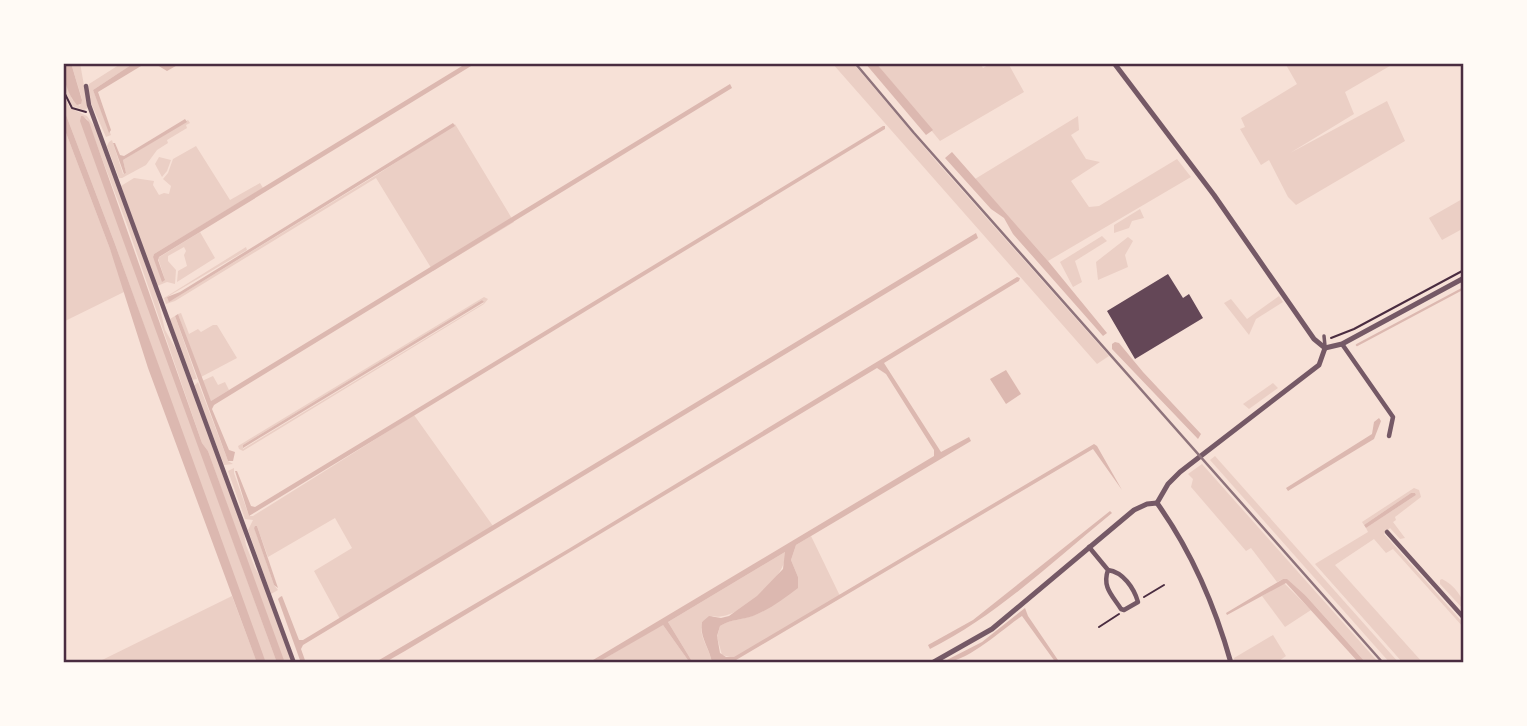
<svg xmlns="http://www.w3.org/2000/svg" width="1527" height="726" font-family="'Public Sans',sans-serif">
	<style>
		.green { fill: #ebcfc5; fill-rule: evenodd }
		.water { fill: #dcb8b0 }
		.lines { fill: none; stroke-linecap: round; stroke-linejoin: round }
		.stream { stroke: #dcb8b0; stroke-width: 2.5 }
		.building { fill: #644757 }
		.path { stroke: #4a2c40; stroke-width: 2 }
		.pedestrian { stroke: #755966; stroke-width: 3.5 }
		.minor { stroke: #755966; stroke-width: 4.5 }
		.tertiary { stroke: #755966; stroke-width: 5 }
		.rail { stroke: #8f747c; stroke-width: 2.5 }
		.neatline { fill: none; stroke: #4a2c40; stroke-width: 2.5 }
	</style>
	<rect width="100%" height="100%" fill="#f7e1d7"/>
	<g class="green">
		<polygon points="71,63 80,63 88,108 84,110 72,106 63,86 63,76 72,99 80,106 82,99"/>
		<polygon points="122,63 134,63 93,90 111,135 106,137 87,94 89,84"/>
		<polygon points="832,63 853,63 936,161 1109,356 1097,364"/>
		<polygon points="876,63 980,63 983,68 992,63 1008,63 1024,92 940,141"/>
		<polygon points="1285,63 1395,63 1345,92 1354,114 1290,153 1387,101 1405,141 1296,205 1288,197 1269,160 1261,165 1240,129 1245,127 1241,118 1297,84"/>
		<polygon points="63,93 70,108 87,116 97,130 157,296 165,330 176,349 224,476 243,529 246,545 255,568 263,582 292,663 285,663 279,651 208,451 202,443 126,222 87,119 81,116 81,121 277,663 266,663 257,643 115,244 63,107"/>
		<polygon points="1078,116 1079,130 1071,135 1086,159 1100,162 1071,181 1089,207 1099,206 1177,159 1191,177 1048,261 975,179"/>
		<polygon points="188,120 190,123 186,125 187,128 167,140 168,143 157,150 146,165 122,178 119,178 107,146 109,142 112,140 123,174 126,173 123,160"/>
		<polygon points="455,124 514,222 433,271 376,178 175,301 166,304 164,298 246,247 247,250 167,297 172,300 375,176"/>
		<polygon points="63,125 126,291 63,322"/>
		<polygon points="196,146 230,200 260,183 263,188 154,254 153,257 165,280 158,258 200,232 215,258 177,282 178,271 187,266 184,255 186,251 184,247 168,256 168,261 176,270 175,284 167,282 157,286 121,186 134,178 154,181 153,185 159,195 164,193 169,194 171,186 163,179 168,173 173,159"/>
		<polygon points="159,157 171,160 167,171 162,177 155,164"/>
		<polygon points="1464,198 1464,228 1442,240 1429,218"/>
		<polygon points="1140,209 1144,218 1132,221 1129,228 1114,233 1114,225"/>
		<polygon points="1102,236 1107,241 1075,261 1082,282 1073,287 1060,262"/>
		<polygon points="1128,237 1133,241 1125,255 1128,267 1098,280 1096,262"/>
		<polygon points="1279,296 1283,302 1256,319 1249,335 1224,303 1231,299 1247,319"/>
		<path d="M484,297L488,299L484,304L243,451L239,449L238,446ZM482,300L484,303L243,449V445Z"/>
		<polygon points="181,313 189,334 198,329 201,332 213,325 217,325 237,358 201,377 178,314"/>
		<polygon points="175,316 197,379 191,380 170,319"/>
		<polygon points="213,376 218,385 225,382 229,390 211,401 202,381"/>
		<polygon points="198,382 228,461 233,464 224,465 194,386"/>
		<polygon points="1273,383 1278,388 1249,409 1243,404"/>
		<polygon points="414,415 493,526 340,619 314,571 352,548 335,518 268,557 257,526 254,527 274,585 278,590 271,594 248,530 253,520 245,519 228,471 234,468 234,473 249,516 253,516"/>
		<polygon points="1215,456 1399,663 1390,663 1210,460"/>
		<polygon points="1202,464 1379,663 1366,663 1306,596 1283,579 1277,582 1251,548 1246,551 1191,487 1193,479 1188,474"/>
		<polygon points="1414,488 1419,490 1421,497 1395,517 1396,520 1393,522 1405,538 1400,539 1390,528 1384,534 1464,624 1464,628 1393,549 1386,553 1374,539 1335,565 1423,663 1403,663 1315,564 1368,532 1366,528 1416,495 1415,493 1411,493 1364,525 1362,522"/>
		<path d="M811,536L840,596L734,658L722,655L717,637L720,626C731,619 741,620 752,616C773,609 784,593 798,577L791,560L796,545Z"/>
		<path d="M785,552C790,575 736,623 713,616L702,622C698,637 710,648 712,663H693L668,622Z"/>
		<path d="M1442,579C1454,585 1464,597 1464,610L1440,584V580Z"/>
		<polygon points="1284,583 1311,610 1285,627 1262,596"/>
		<polygon points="232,596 256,660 244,663 96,663"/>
		<polygon points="663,625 690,663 597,663 661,625"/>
		<polygon points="1273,635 1286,656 1276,663 1235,663 1234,658"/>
	</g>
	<g class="water">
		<path d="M63,63H71L82,100L81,104L77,105C67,94 63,78 63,63Z"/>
		<polygon points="134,63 181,63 167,71 157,65 146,63 98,92 111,130 109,133 93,90"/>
		<polygon points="467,63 476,63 159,257 158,260 165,280 162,282 153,257 154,254"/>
		<polygon points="865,63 876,63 933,130 926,135"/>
		<polygon points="730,84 732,88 214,405 212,409 229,450 235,452 233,461 228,461 175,316 178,314 211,401"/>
		<polygon points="63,107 115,244 266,663 257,663 148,368 110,249 63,125"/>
		<path d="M81,116H83L89,122L202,443L208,451L285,663H277C211,482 145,302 80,121Z"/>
		<polygon points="185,119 187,122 123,160 126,173 124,174 113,143 115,143 120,155 124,156"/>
		<polygon points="453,123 455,126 169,302 167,297 180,292"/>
		<polygon points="883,126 885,126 885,129 249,516 235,471 237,471 251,506 255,507"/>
		<polygon points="952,152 1048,261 1107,333 1103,336 1013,234 1004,218 991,209 945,158"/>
		<polygon points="976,233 978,238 303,645 301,649 306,663 301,663 278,599 280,597 282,596 299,640 303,640"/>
		<path d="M1017,277L1020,278L1019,281L884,363L941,452L969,437L971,441L796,545L791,560L798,577V588C784,599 770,609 753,616C742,620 731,619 720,626L717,636L720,653L726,657H734L1094,444L1097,446L1122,490L1093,449L731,663H712C710,648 699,637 702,622L709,616L721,618L729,616L757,596L783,569L785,552L668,622L693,663H690L663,625L597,663H588L934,456V450L886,374L877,368L405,651L384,663H374L570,548Z"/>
		<polygon points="482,300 484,302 243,448 243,445"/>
		<polygon points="1115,342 1119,343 1143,372 1201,434 1198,439 1112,349 1112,344"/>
		<polygon points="1006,370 1021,394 1006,404 990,379"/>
		<polygon points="1379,418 1381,421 1374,439 1288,491 1286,488 1372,434 1374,422"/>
		<polygon points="1411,493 1415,493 1416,495 1366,528 1364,525"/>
		<path d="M1110,511L1112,513C1053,561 998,615 930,649L928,645L973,620Z"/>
		<polygon points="255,526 257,526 278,588 274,585 254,528"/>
		<polygon points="1283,579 1287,579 1306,596 1366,663 1359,663 1286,583 1227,615 1226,613"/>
		<path d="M1025,608L1028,616L1060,663H1056L1022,616C1000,631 967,663 941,663L982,642Z"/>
	</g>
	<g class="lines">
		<polyline class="stream" points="1357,345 1464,288"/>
	</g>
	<polygon class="building" points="1168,274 1183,298 1189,294 1203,318 1135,359 1107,311"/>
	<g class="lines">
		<g class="path">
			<polyline points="63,90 72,108 86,112"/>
			<polyline points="1331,338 1354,329 1464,270"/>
			<polyline points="1144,597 1164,585"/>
			<polyline points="1099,627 1119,614"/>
		</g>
		<polyline class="pedestrian" points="1324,336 1325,346"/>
		<g class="minor">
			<polyline points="86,86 89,105 294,663"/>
			<polyline points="1342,344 1393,417 1389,436"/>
			<polyline points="1387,532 1464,618"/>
			<path d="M1089,547L1108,570C1102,587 1112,595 1121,609L1124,610L1138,602C1134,588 1123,572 1108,570"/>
		</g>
		<g class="tertiary">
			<polyline points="1114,63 1214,195 1314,339 1325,348"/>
			<polyline points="1325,348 1342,344 1464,278"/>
			<polyline points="1157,503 1168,484 1180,472 1319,365 1325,348"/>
			<path d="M1157,503C1192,552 1215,606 1231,663"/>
			<polyline points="932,663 992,629 1134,510 1147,504 1157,503"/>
		</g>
		<polyline class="rail" points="855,63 914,133 1383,663"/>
	</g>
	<rect width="1527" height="726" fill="none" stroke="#fffaf5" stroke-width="130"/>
	<rect x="65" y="65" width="1397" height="596" class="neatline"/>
</svg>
